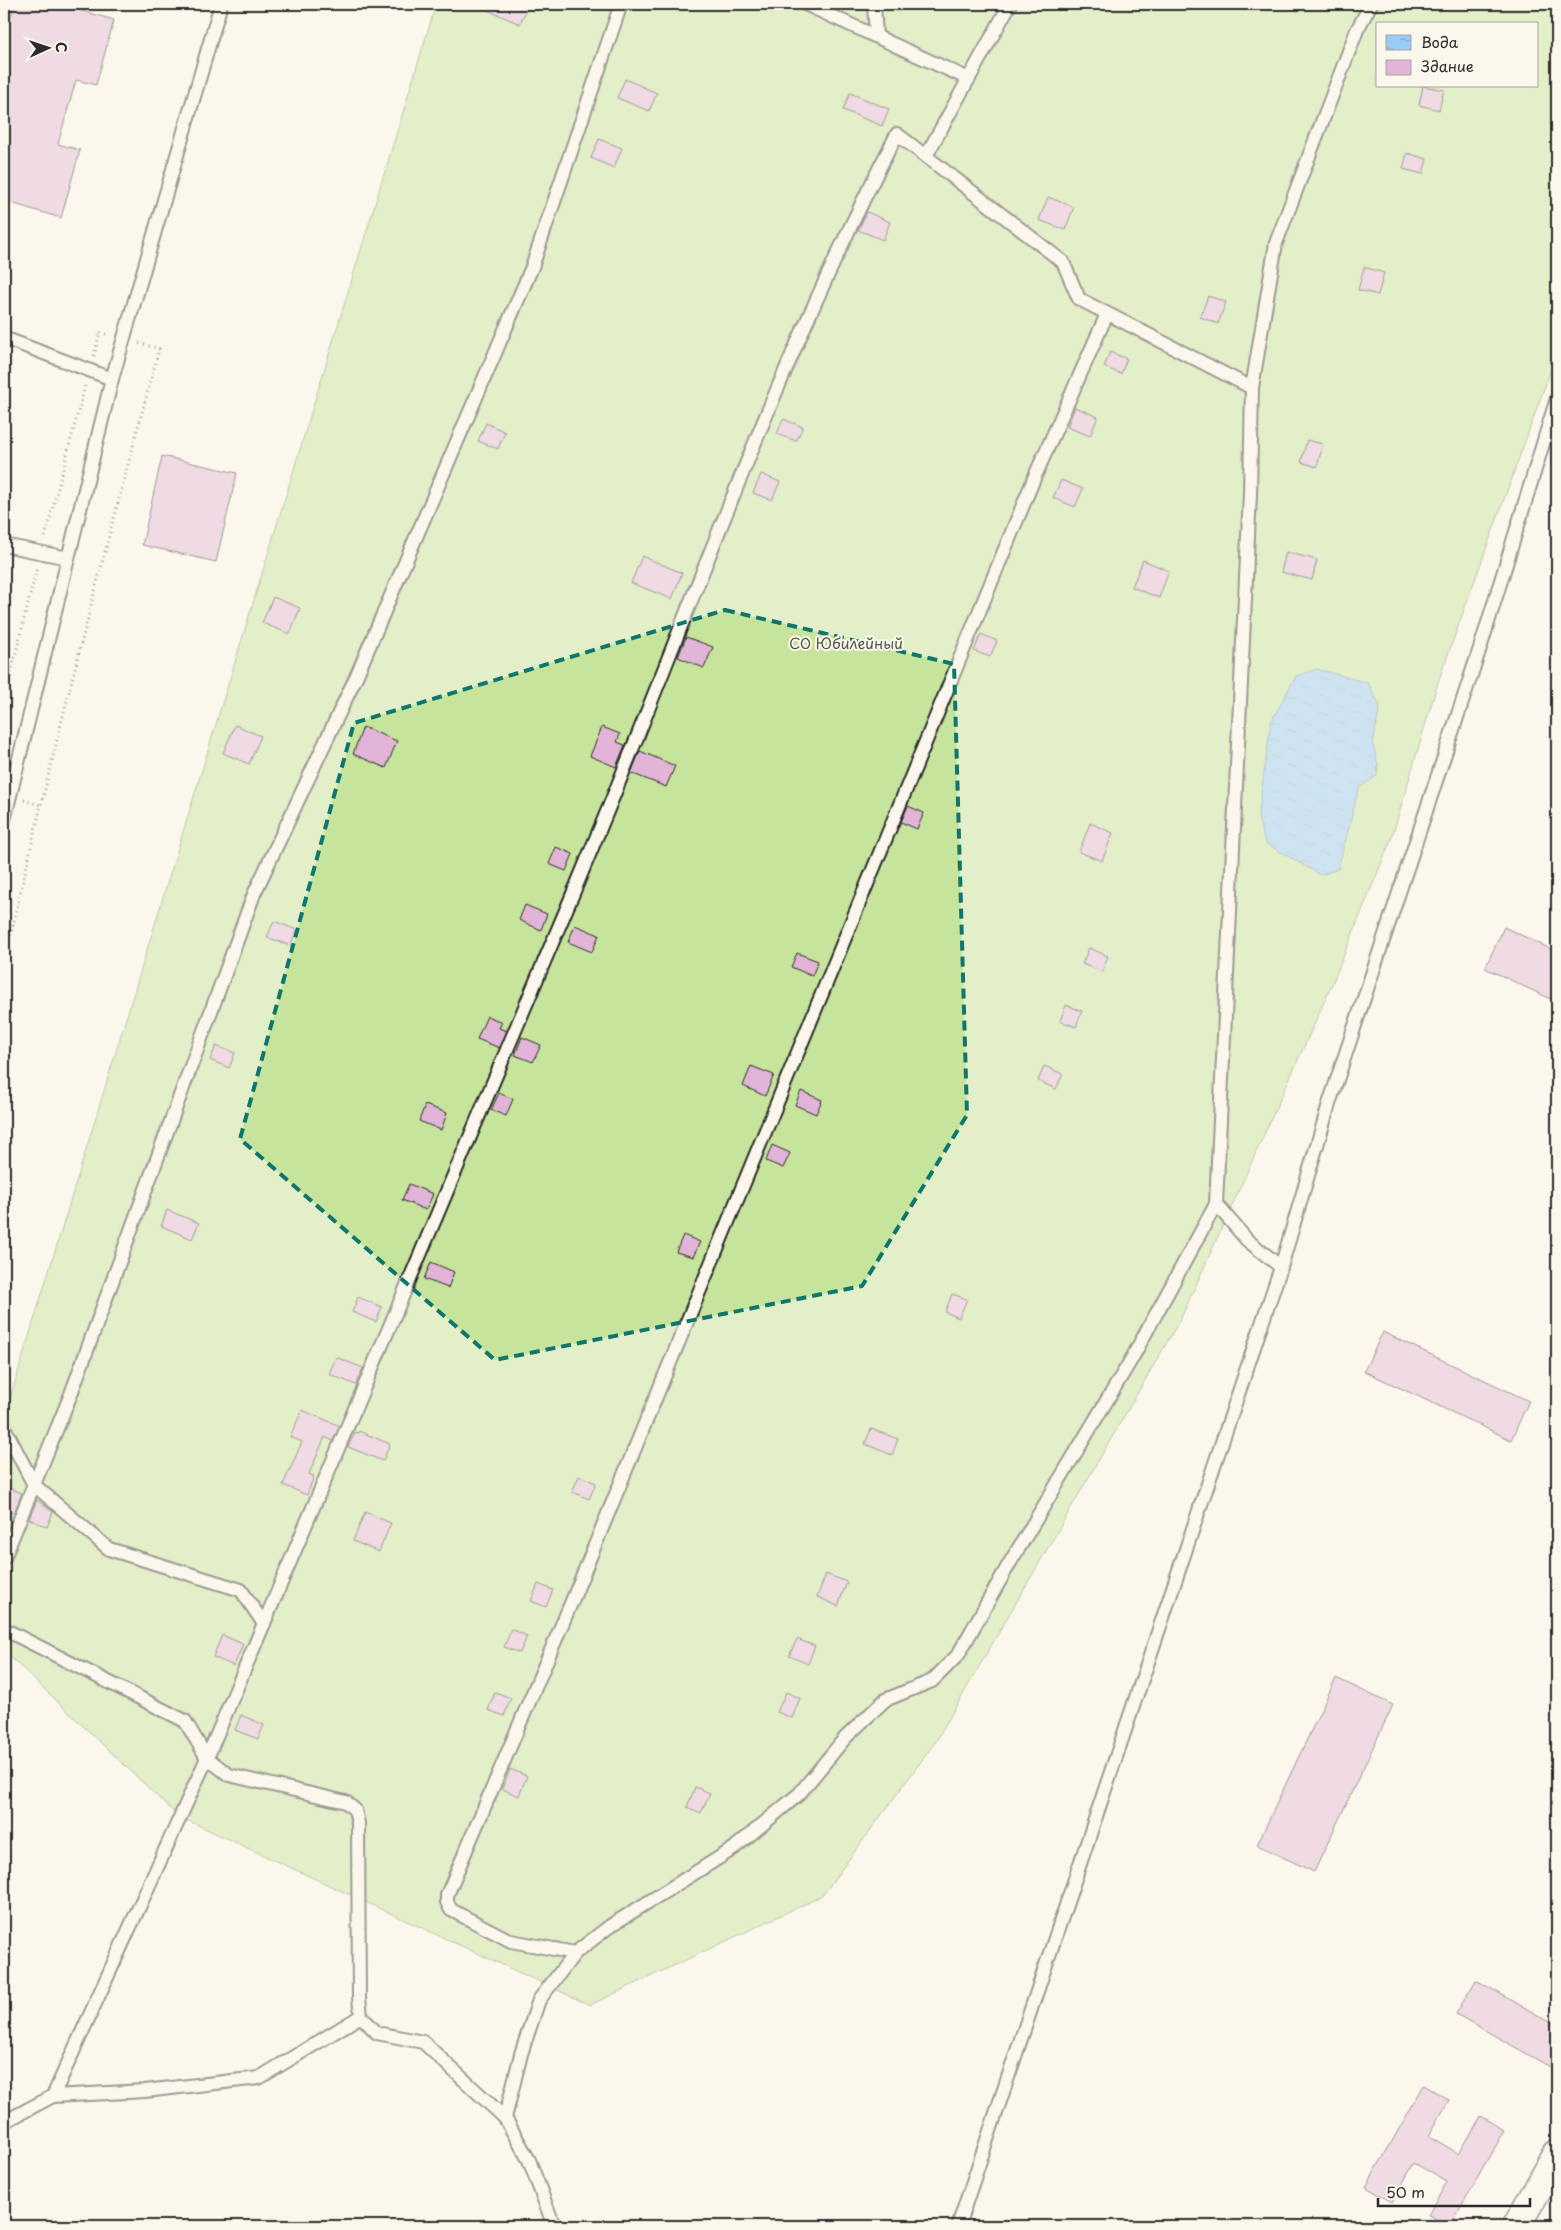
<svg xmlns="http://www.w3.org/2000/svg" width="1561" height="2230" font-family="'Playpen Sans',sans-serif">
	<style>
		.garden { fill: #c6e49b; stroke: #788863; fill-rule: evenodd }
		.water { fill: url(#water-ripples); stroke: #6c8ba4 }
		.building { fill: #e2b5d8; stroke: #2b2b2b }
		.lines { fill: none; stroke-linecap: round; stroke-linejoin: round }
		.service-casing { stroke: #2b2b2b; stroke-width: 16 }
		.trunk-casing { stroke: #2b2b2b; stroke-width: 31 }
		.path { stroke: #2b2b2b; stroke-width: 3; stroke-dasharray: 1 4; stroke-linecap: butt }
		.service { stroke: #fbf7ec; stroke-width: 12 }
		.trunk { stroke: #fbf7ec; stroke-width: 28 }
		.marked { fill: none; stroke: #0f766e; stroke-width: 4; stroke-dasharray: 10 6; stroke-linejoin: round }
		.labels { text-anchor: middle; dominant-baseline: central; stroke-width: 4; stroke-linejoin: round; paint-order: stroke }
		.park-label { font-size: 15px; fill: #525947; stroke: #fbf7ec }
	</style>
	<defs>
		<pattern id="water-ripples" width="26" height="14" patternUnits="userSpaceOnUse" patternTransform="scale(1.25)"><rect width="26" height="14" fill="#98cbf5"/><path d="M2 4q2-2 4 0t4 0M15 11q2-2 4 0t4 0" fill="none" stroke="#83aed2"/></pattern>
	</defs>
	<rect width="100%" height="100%" fill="#fbf7ec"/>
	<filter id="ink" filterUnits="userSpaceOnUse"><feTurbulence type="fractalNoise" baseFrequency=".02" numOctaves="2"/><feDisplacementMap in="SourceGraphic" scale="10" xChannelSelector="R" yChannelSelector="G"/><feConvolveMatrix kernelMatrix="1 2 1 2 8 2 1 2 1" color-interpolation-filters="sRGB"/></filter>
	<g filter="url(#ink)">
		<path class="garden" d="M436,4H1557V353L1438,682L1391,840L1330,989L1181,1318L936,1741L822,1896L590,2005L178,1816L4,1651V1418ZM1377,24H1537V86H1377Z"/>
		<polygon class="water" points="1317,669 1368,683 1380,706 1373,744 1378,765 1377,776 1359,788 1338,869 1321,875 1265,843 1258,817 1271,722 1296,676"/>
		<g class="building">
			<polygon points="14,4 58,4 114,20 96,85 76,80 58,144 80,150 61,218 4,201 4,41"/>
			<polygon points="473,4 529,4 520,24"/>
			<polygon points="625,79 657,93 649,111 617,98"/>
			<polygon points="1423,86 1444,90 1439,110 1419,105"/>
			<polygon points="850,93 889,109 882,126 843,110"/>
			<polygon points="599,139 622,148 614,168 591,158"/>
			<polygon points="1407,153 1427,159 1423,174 1403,169"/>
			<polygon points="1048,197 1074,207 1065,230 1039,220"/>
			<polygon points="867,212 890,222 883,240 858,230"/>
			<polygon points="1364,267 1384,273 1378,295 1358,290"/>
			<polygon points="1208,296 1226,302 1218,324 1200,317"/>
			<polygon points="1110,352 1127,359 1121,374 1104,367"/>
			<polygon points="1075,407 1098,417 1090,436 1067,427"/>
			<polygon points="783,419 803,427 796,441 777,434"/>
			<polygon points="486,423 505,432 498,449 478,441"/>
			<polygon points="1307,440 1323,444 1317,467 1301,462"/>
			<polygon points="162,456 237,473 216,562 142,545"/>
			<polygon points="761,474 780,482 772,500 753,493"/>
			<polygon points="1061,480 1083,489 1075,507 1053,498"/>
			<polygon points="1286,552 1317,560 1312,580 1281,572"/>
			<polygon points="642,556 682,573 672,599 631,583"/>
			<polygon points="1143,560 1169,571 1159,598 1132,587"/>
			<polygon points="273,597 300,608 290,634 262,623"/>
			<polygon points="981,634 997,641 990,657 974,651"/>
			<polygon points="686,637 713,647 704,668 678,657"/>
			<polygon points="235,725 261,736 249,764 223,753"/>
			<polygon points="363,727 397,741 386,768 353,754"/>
			<polygon points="602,727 620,734 617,742 625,745 616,767 590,756"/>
			<polygon points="640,751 675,766 666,787 631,773"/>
			<polygon points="908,806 924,813 917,829 901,822"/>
			<polygon points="1090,823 1113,833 1102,861 1079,852"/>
			<polygon points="556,847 573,854 566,871 549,864"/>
			<polygon points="525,905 547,914 541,930 519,920"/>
			<polygon points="274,921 297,930 290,946 267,937"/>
			<polygon points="575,925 599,935 592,952 568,942"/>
			<polygon points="1504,927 1557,952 1557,1002 1485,968"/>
			<polygon points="1089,948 1108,956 1102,972 1082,964"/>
			<polygon points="797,953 818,961 812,976 791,967"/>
			<polygon points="1066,1005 1082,1011 1076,1027 1060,1021"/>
			<polygon points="487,1016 502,1022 499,1028 507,1031 500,1048 477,1039"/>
			<polygon points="522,1037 541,1045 533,1062 515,1055"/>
			<polygon points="216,1046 235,1053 229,1068 210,1060"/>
			<polygon points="751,1066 774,1075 765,1096 743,1086"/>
			<polygon points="1044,1066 1063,1074 1056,1089 1038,1081"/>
			<polygon points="801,1091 822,1100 816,1114 795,1105"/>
			<polygon points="499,1093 513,1099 506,1116 491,1110"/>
			<polygon points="425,1105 447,1113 441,1130 419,1121"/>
			<polygon points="772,1145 790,1153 783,1168 766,1161"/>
			<polygon points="409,1184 433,1194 426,1210 402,1200"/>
			<polygon points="167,1210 199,1223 192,1239 161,1226"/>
			<polygon points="683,1235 700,1242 693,1257 676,1252"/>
			<polygon points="431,1262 454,1272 448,1288 424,1279"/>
			<polygon points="952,1294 967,1299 959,1318 945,1312"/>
			<polygon points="358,1297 382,1307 376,1322 352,1312"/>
			<polygon points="1383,1332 1529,1401 1511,1440 1364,1371"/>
			<polygon points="336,1357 363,1368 356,1385 329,1374"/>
			<polygon points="302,1410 340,1426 333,1441 325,1437 309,1474 314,1476 307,1495 283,1485 302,1442 290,1437"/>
			<polygon points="871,1429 898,1439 892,1455 865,1444"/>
			<polygon points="359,1431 390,1444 383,1461 348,1447 355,1432 358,1433"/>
			<polygon points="579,1476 596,1483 589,1499 572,1492"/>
			<polygon points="4,1486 22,1493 14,1513 4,1509"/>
			<polygon points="37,1500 53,1512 47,1527 29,1519"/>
			<polygon points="365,1512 391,1523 379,1552 353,1541"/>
			<polygon points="826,1574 847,1582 838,1606 817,1597"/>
			<polygon points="538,1584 553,1590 546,1607 531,1601"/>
			<polygon points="511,1629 527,1636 520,1653 504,1647"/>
			<polygon points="222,1635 243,1644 234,1666 213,1657"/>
			<polygon points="797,1639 815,1646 808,1664 789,1656"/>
			<polygon points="1336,1678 1393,1705 1314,1872 1257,1845"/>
			<polygon points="495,1692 511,1698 504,1716 488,1710"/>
			<polygon points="786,1692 800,1698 792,1718 777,1712"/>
			<polygon points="241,1715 264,1725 258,1739 235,1730"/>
			<polygon points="510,1769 527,1776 519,1796 502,1789"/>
			<polygon points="695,1787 710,1793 701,1813 687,1807"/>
			<polygon points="1476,1980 1557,2026 1557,2059 1552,2068 1456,2014"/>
			<polygon points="1424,2085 1449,2100 1429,2136 1459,2154 1481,2116 1505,2130 1450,2226 1428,2215 1447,2182 1414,2163 1392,2202 1366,2187"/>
		</g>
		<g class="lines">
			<g class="service-casing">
				<g id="service">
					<polyline points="805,4 969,79"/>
					<polyline points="874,4 876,36"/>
					<polyline points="926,156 1010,4"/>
					<polyline points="1107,314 1035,476 572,1601 447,1895 447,1902 451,1910 511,1941 575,1953 610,1926 733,1849 799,1794 845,1738 885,1700 932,1681 958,1655 1008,1566 1131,1360 1216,1204"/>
					<polyline points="4,338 112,379"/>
					<polyline points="4,545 68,558"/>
					<polyline points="4,820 112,379 221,4"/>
					<polyline points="1281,1267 1330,1101 1483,639 1557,398"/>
					<polyline points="4,1427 34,1485 109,1549 241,1590 264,1624"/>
					<polyline points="4,1558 71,1394 254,894 356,677 532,267 621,4"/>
					<polyline points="4,1629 185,1721 207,1758 53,2096"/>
					<path d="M505,2118L423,2042L377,2033L361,2016L359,1998L358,1823L355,1810L346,1802L229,1775L207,1758C342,1440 479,1122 611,802C702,578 784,349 897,134L1063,262L1079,299L1252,388"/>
					<polyline points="4,2122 53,2096 145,2091 259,2078 361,2016"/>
					<polyline points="554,2226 529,2160 505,2118 521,2054 539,2000 575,1953"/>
					<polyline points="958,2226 1281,1267 1247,1240 1216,1204 1250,494 1252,388 1276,243 1357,30 1371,4"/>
				</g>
			</g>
			<g class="trunk-casing">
				<polyline id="trunk" points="1517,2226 1557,2155"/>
			</g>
			<g class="path">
				<polyline points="94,356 100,332 109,335"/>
				<polyline points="45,537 85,386"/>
				<polyline points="4,702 37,567"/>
				<polyline points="24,800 40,805"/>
				<path d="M4,965C50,758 104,553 159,349L139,343"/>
			</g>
			<use href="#service" class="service"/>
			<use href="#trunk" class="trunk"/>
		</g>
	</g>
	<path d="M0 0H1561V2230H0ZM725,610L954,664L967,1115L862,1286L495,1360L240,1139L354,723Z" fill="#fbf7ec" fill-opacity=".55" fill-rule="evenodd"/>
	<path class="marked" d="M725,610L954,664L967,1115L862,1286L495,1360L240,1139L354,723Z"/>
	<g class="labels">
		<g class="park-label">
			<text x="846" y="642">СО Юбилейный</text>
		</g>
	</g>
	<rect width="1561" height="2230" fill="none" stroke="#fbf7ec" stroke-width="20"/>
	<rect x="10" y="10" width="1541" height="2210" fill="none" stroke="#2b2b2b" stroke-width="2" filter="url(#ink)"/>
	<rect x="1376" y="22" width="162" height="65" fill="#fbf7ec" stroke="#a8a59f"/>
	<rect x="1386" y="35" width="25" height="15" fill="url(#water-ripples)" stroke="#a8a59f"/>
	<text x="1421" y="48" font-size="15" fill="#2b2b2b">Вода</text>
	<rect x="1386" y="60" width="25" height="15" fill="#e2b5d8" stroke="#a8a59f"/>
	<text x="1421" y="72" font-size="15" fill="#2b2b2b">Здание</text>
	<g transform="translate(48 48) rotate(87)" stroke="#fbf7ec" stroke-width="4" paint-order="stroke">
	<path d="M0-4L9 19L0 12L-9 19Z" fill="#2b2b2b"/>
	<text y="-8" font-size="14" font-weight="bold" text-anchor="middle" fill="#2b2b2b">С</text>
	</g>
	<path d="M1378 2198v8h152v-8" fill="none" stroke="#2b2b2b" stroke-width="2.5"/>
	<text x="1386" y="2198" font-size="15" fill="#2b2b2b" stroke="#fbf7ec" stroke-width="4" paint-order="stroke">50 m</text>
</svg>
